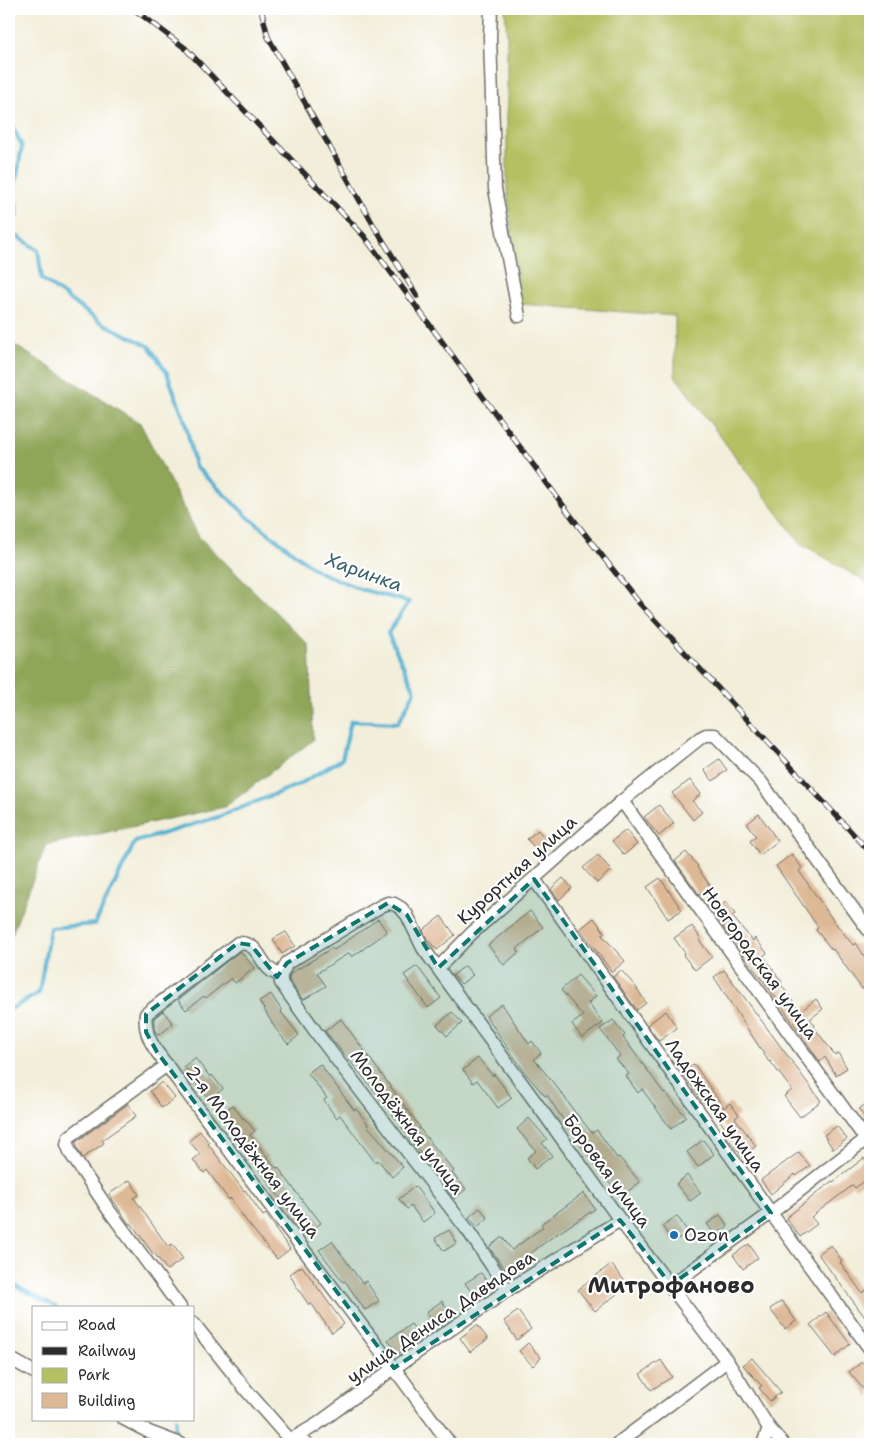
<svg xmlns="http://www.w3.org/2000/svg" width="879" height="1453" font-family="'Shantell Sans',sans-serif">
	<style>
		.green { fill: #b4c062; stroke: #707646 }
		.forest { fill: #8fa658; stroke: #5d6842 }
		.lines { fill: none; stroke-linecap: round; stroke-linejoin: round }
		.stream { stroke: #52b1d0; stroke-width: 4 }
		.building { fill: #ddb895 }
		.minor-casing { stroke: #716f68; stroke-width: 15 }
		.minor { stroke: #fff; stroke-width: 12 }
		.rail-casing { stroke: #2b2b2b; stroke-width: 5.5 }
		.rail { stroke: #fff; stroke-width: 4; stroke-dasharray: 11; stroke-linecap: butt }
		.marked { fill: #0f766e; fill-opacity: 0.2; stroke: #0f766e; stroke-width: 4; stroke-dasharray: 10 6; stroke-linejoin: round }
		.poi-dot { fill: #1f6fb2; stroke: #fff; stroke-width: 2 }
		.labels { text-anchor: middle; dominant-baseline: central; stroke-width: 4.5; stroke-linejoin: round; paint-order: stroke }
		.street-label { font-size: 18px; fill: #2b2b2b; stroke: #fff }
		.poi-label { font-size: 18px; fill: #2b2b2b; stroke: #fff; text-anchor: start }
		.water-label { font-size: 19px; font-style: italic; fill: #3b616d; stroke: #fff }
		.district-label { font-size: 22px; font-weight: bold; fill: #2b2b2b; stroke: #fff }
	</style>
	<rect width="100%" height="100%" fill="#fff"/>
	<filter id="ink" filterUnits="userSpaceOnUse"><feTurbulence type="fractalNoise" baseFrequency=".02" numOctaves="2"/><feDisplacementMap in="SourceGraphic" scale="10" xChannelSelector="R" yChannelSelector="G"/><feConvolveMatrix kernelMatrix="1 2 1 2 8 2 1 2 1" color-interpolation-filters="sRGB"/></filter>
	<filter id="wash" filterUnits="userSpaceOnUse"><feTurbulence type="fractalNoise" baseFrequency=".0096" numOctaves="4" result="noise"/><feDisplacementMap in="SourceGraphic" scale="20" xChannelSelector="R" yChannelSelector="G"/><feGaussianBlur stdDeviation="1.12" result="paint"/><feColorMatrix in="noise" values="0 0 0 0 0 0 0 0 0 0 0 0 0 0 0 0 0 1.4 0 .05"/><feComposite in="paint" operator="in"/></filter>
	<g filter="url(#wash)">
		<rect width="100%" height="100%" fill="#f2eeda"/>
		<polygon class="green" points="505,9 870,9 870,584 800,543 675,376 675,316 520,304 507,187 507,36"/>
		<polygon class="forest" points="9,339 11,343 140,423 199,537 309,645 313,740 225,807 46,845 9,942"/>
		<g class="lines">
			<g class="stream">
				<polyline points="9,119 22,146 14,193 18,215 9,222"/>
				<polyline points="9,231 38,250 42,279 100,322 149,346 167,373 185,421 195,466 248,517 317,571 360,589 409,602 388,633 415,691 398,723 351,721 342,759 300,784 218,817 135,842 95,924 50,928 39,993 9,1010"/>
				<polyline points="9,1281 12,1284 56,1307"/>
				<polyline points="175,1432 176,1419"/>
			</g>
		</g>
		<g id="blocks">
			<g class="building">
				<polygon points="719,759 727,770 713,781 704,770"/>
				<polygon points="690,780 701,794 692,801 702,812 693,820 672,793"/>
				<polygon points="659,805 674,823 659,836 644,817"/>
				<polygon points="759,814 778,841 760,855 750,841 756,836 747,824"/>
				<polygon points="538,830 551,845 540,854 527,839"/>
				<polygon points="626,830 637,844 624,855 612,841"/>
				<polygon points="686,852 698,866 697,867 711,887 699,894 675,861"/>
				<polygon points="792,854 802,868 799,871 833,920 853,945 856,943 870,965 870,983 862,989 833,949 832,950 816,930 818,927 776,866"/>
				<polygon points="598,855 611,870 597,883 583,868"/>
				<polygon points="563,878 572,888 559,900 551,889"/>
				<polygon points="660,878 682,910 668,919 647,887"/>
				<polygon points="726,902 735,914 732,916 753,941 755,938 767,953 763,956 782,982 780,983 800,1012 816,999 823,1009 810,1019 815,1025 813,1026 835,1055 838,1053 847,1068 836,1075 825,1057 820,1062 818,1059 774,995 740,951 741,950 723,927 724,926 713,911"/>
				<polygon points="530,911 543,927 517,949 519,952 504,965 488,945"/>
				<polygon points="441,916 455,935 437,950 427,939 423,930"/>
				<polygon points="594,918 605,933 602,935 625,961 612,972 580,929"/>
				<polygon points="378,919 387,932 352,957 349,953 317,973 326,986 303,1000 289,980 290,974 332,948 334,950"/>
				<polygon points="692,926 701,939 699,940 712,957 695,970 683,955 685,953 674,938"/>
				<polygon points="286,932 295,946 282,954 273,939"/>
				<polygon points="240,951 255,968 235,983 231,978 206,998 204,996 186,1010 178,1000"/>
				<polygon points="417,966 441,998 428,1008 404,975"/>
				<polygon points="465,966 473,975 461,984 453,975"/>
				<polygon points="621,970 636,987 646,1003 637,1010 613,977"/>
				<polygon points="724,970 821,1101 800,1117 784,1096 792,1090 770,1061 769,1062 714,977"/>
				<polygon points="578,975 596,996 588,1003 603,1023 582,1038 572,1024 583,1016 561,990"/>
				<polygon points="271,994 282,1011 281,1012 299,1035 288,1044 275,1028 259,1001"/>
				<polygon points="502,1004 529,1044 532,1041 541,1053 534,1059 563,1095 576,1114 577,1114 592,1133 597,1130 617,1158 619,1157 640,1182 621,1197 597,1168 579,1142 581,1141 562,1118 547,1095 545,1096 526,1074 486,1016"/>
				<polygon points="163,1011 173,1024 159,1035 155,1031 154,1018"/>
				<polygon points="666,1011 677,1028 659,1041 647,1025"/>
				<polygon points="452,1012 462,1023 447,1036 437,1025"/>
				<polygon points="341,1019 420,1127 419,1128 454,1171 452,1173 466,1189 454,1199 442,1183 444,1182 409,1139 410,1139 386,1105 325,1031"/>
				<polygon points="613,1020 625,1035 623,1037 664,1093 665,1092 686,1117 671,1129 642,1089 638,1093 626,1076 629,1074 616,1059 620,1056 600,1029"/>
				<polygon points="195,1058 210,1077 212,1075 223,1089 209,1099 184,1066"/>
				<polygon points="478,1058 493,1076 494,1074 512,1098 498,1108 477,1080 473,1083 463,1070"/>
				<polygon points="320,1064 354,1110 356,1109 368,1124 367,1125 403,1167 392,1177 378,1160 375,1162 340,1115 336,1118 324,1100 327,1098 308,1073"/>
				<polygon points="694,1064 724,1108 730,1103 739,1115 735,1118 756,1146 743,1157 726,1136 730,1134 706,1102 704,1103 682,1073"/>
				<polygon points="162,1082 175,1098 162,1108 150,1091"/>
				<polygon points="870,1101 870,1125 859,1109"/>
				<polygon points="128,1104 136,1116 102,1140 104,1143 83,1158 78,1150 76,1142"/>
				<polygon points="233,1105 243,1119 244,1118 255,1131 250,1135 276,1168 278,1167 310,1211 311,1210 321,1223 307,1234 243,1148 245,1147 219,1114"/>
				<polygon points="529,1118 547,1139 542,1143 552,1156 535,1169 527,1158 536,1151 517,1129"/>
				<polygon points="837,1126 847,1139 833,1149 824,1135"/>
				<polygon points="200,1131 209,1143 208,1144 244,1191 245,1190 263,1216 266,1214 276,1228 275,1229 290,1249 277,1259 247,1222 230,1198 229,1200 207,1170 204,1173 193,1160 200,1154 189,1141"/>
				<polygon points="703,1140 714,1154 698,1167 687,1152"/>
				<polygon points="799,1152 810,1166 796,1176 795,1174 771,1194 761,1180"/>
				<polygon points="864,1158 870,1166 870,1177 855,1188 853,1185 811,1217 817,1224 800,1237 786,1218 832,1181 833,1182"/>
				<polygon points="687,1175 701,1193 690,1201 676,1184"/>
				<polygon points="130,1180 139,1195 134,1198 168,1247 172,1244 183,1259 167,1270 154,1253 153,1254 131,1223 129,1224 109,1194"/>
				<polygon points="415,1186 435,1213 423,1222 411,1206 407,1209 399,1199"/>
				<polygon points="584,1193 595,1209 548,1240 507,1272 489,1247 502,1237 512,1250 543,1227 541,1224"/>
				<polygon points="480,1208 488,1218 477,1227 469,1217"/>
				<polygon points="720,1215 728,1226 715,1235 707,1224"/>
				<polygon points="677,1216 688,1232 673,1242 662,1226"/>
				<polygon points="449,1230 457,1243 444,1251 435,1238"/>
				<polygon points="332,1241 362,1283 366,1281 379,1301 365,1310 345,1281 343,1282 319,1250"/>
				<polygon points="749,1244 758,1258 743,1269 733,1255"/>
				<polygon points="831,1245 842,1261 840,1262 862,1293 870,1287 870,1324 818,1254"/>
				<polygon points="611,1264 624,1280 613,1288 617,1294 595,1311 578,1290"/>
				<polygon points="302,1266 344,1324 332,1333 311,1303 309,1305 296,1286 290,1274"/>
				<polygon points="481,1273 490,1286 474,1296 465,1283"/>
				<polygon points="442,1301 451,1314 434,1325 426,1312"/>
				<polygon points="782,1301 796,1321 785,1329 770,1309"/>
				<polygon points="518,1311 531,1329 517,1340 504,1321"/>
				<polygon points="826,1312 850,1344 835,1357 810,1325"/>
				<polygon points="411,1324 421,1338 398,1354 388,1340"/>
				<polygon points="477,1325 488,1339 470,1352 460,1338"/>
				<polygon points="528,1343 541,1358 533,1366 519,1351"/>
				<polygon points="752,1358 781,1392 770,1401 759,1388 762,1386 743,1365"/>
				<polygon points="661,1360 672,1377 651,1390 640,1374"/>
				<polygon points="862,1362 870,1373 870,1397 849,1372"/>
			</g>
		</g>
	</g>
	<g filter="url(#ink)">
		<use href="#blocks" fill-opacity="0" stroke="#716f68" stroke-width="1"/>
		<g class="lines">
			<g class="minor-casing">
				<g id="minor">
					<polyline points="491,9 490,37 495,189 519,316"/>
					<polyline points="622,801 870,1145"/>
					<polyline points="534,879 771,1213 870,1349"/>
					<polyline points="438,968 472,933 622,801 700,738 706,735 715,735 761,782 870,932"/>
					<path d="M281,975C258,970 263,942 238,943L146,1014C144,1029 149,1040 157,1052L278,1216L394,1368L450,1444"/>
					<polyline points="167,1065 69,1137 67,1144 71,1154 108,1209 180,1307"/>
					<polyline points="671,1285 771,1213 870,1136"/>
					<polyline points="508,1290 469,1232 321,1039 281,983 281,975 287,963 381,906 388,903 394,904 401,908 407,915 423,948 545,1115 620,1220 727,1361 769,1428 783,1444"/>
					<polyline points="194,1324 247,1391 290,1440 307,1444"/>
					<polyline points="9,1358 34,1372"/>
					<polyline points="124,1419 149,1432 181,1444"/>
					<polyline points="284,1444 316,1425 394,1368 508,1290 620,1220"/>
					<polyline points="617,1444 727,1361"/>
					<polyline points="763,1444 769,1428"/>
				</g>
			</g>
			<use href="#minor" class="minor"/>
			<g class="rail-casing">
				<g id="rail">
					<polyline points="134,9 185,48 364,236 577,524 640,604 870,852"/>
					<polyline points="261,9 268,37 374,226 417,296"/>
				</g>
			</g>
			<use href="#rail" class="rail"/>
		</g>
	</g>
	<path class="marked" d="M534,879L771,1213L671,1285L620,1220L394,1368L157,1052L146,1032V1014L238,943L251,945L277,977L287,963L388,903L407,915L438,968Z"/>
	<circle class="poi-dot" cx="674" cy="1235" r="5"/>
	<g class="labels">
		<g class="street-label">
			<text transform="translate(517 870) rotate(-42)">Курортная улица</text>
			<text transform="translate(760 963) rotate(54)">Новгородская улица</text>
			<text transform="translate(715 1105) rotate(55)">Ладожская улица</text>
			<text transform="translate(407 1122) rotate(53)">Молодёжная улица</text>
			<text transform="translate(253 1152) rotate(53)">2-я Молодёжная улица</text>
			<text transform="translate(607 1171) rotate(54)">Боровая улица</text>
			<text transform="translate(441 1317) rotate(-34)">улица Дениса Давыдова</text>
		</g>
		<g class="poi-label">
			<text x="684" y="1235">Ozon</text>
		</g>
		<g class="water-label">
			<text transform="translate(364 572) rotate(20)">Харинка</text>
		</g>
		<g class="district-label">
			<text x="671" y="1285">Митрофаново</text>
		</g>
	</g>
	<rect width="879" height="1453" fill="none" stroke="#fff" stroke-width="30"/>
	<rect x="32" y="1306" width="162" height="115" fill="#ffffff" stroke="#aaaaaa"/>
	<rect x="42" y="1322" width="25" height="8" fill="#ffffff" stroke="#aaaaaa"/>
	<text x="78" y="1330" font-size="15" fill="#2b2b2b">Road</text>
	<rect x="42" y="1347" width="25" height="8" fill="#2b2b2b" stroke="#aaaaaa"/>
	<text x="78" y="1356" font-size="15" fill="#2b2b2b">Railway</text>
	<rect x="42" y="1368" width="25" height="15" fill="#b4c062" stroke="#aaaaaa"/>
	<text x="78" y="1380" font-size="15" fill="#2b2b2b">Park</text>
	<rect x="42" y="1393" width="25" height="15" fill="#ddb895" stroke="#aaaaaa"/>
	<text x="78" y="1406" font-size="15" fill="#2b2b2b">Building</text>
</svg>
